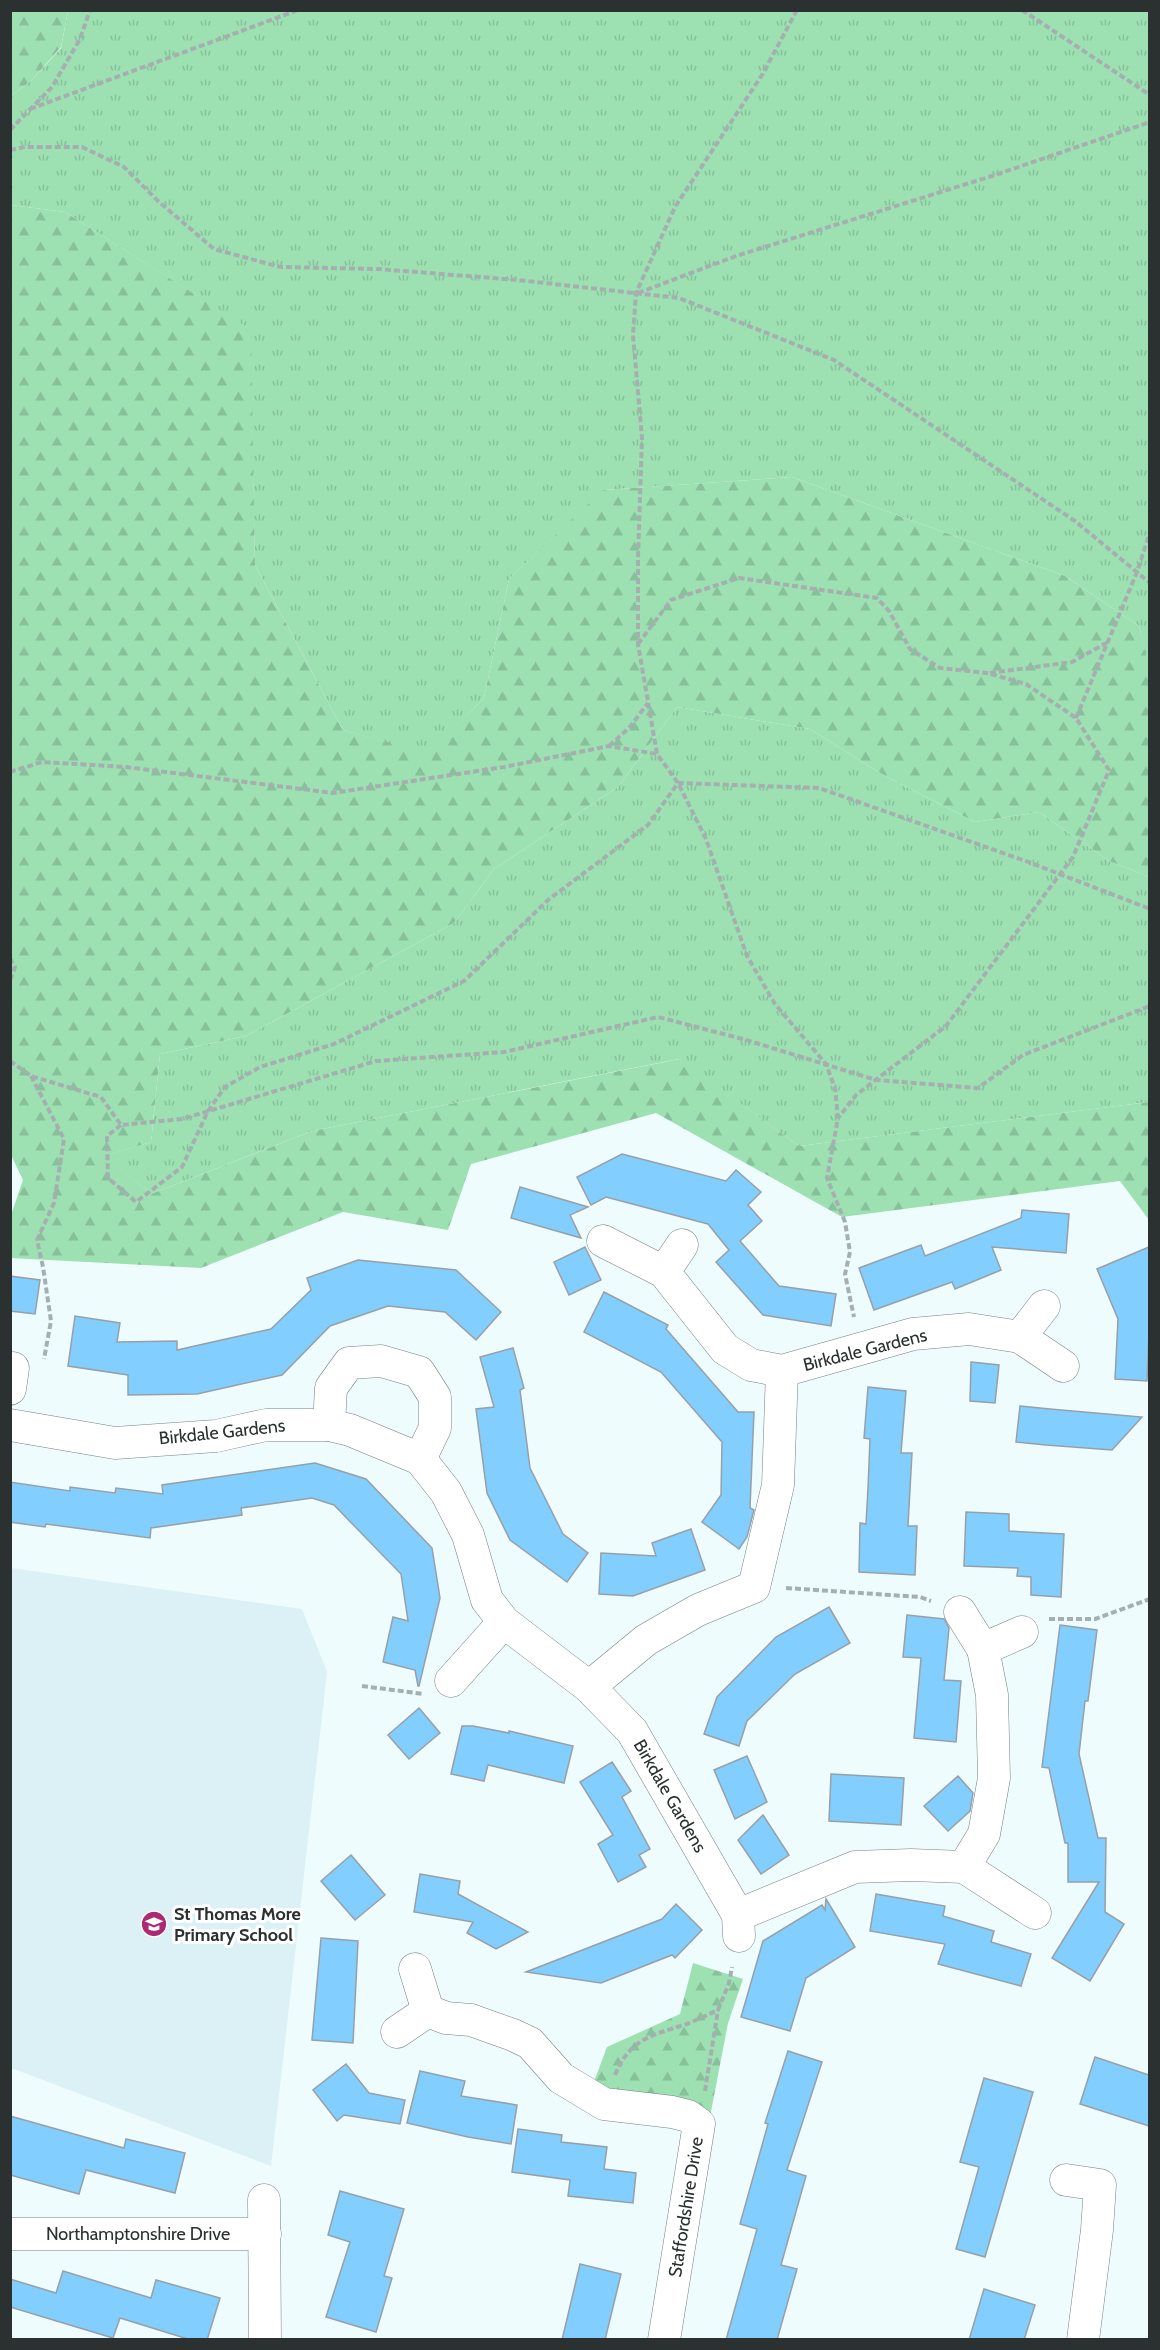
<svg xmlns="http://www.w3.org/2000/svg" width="1160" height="2350" font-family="Cabin,sans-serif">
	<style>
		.built { fill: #dbf1f5 }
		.grass { fill: url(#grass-tufts) }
		.forest { fill: url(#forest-firs) }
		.building { fill: #82ceff; stroke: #97a0a6; stroke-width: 1.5 }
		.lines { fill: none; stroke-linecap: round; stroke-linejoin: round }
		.minor-casing { stroke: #758082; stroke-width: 33 }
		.path { stroke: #a5afb0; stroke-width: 4; stroke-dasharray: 6 3; stroke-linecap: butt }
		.minor { stroke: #fff; stroke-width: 32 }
		.labels { text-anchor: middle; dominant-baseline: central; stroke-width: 6; stroke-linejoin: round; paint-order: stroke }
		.street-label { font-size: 18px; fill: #2b3030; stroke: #fff }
		.poi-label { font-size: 18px; font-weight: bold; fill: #2b3030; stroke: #fff; text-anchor: start }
	</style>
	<defs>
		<pattern id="grass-tufts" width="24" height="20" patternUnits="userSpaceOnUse" patternTransform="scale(1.5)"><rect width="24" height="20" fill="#9de1b2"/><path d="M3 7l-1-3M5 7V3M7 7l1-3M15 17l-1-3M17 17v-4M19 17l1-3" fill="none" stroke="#87c199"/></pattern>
		<pattern id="forest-firs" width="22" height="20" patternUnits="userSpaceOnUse" patternTransform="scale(1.5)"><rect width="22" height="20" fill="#9de1b2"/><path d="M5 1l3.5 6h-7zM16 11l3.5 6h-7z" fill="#87c199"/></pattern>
	</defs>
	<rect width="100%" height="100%" fill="#effcfe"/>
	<polygon class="built" points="11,1568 302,1609 327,1672 271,2166 11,2068"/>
	<g class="grass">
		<polygon points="68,11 1149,11 1149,671 1139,626 1065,576 792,477 604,490 509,579 484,698 428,754 343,730 255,565 250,330 65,212 11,205 11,96 31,81 61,48"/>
		<polygon points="677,707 810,729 885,776 975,822 1039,812 1109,861 1149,877 1149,1102 799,1146 679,1059 312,1131 151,1194 104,1156 151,1142 160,1054 246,1036 454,923 494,869 618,787"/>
	</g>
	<g class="forest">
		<polygon points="11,10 68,11 61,47 31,81 11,96"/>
		<polygon points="11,205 65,212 251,330 255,565 343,730 428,753 484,698 509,579 603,490 792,477 1065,576 1139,626 1150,671 1149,877 1109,861 1039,812 975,822 885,776 810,729 677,707 618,787 494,869 454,923 246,1036 160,1054 151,1142 105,1156 151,1194 312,1131 680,1059 799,1146 1149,1102 1149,1220 1120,1181 842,1217 656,1113 471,1164 448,1230 343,1212 201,1268 11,1258 11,1215 23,1180 10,1153"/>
		<polygon points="693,1963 743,1979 728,2023 710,2117 592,2087 607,2047 680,2014"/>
	</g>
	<g class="building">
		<polygon points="622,1154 726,1181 736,1170 761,1192 748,1205 762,1221 740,1241 779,1286 836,1294 831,1326 763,1315 716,1262 729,1250 708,1224 606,1197 591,1205 577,1177"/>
		<polygon points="520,1187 588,1207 570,1215 581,1238 511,1218"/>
		<polygon points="1022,1210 1069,1214 1066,1253 992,1247 1001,1270 955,1289 952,1282 874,1310 859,1268 921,1245 925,1256 1021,1218"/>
		<polygon points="585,1247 601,1280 569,1295 554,1262"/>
		<polygon points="1149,1247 1149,1333 1147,1381 1115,1379 1118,1319 1097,1269"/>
		<polygon points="358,1260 456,1270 501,1312 476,1340 445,1312 388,1306 330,1326 282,1375 197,1394 128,1395 128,1375 68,1366 75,1316 120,1323 117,1342 177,1341 177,1350 271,1329 311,1290 307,1278"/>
		<polygon points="10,1276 40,1280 35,1314 10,1311"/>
		<polygon points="604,1292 668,1325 666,1329 738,1412 754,1412 750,1508 754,1510 747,1537 739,1549 702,1522 721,1495 722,1442 661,1372 584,1332"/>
		<polygon points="513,1348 524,1388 520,1390 530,1468 563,1534 588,1553 567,1582 510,1540 487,1493 476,1409 494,1407 480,1357"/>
		<polygon points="971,1362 999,1365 995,1403 970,1401"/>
		<polygon points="868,1387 906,1391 901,1453 912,1453 908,1526 917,1526 915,1575 859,1572 860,1523 866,1524 868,1488 870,1439 864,1438"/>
		<polygon points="1020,1406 1050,1409 1142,1417 1112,1450 1046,1445 1016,1442"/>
		<polygon points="315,1463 366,1479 432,1548 440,1598 419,1686 418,1686 415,1670 383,1662 393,1617 408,1621 401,1574 334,1505 312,1498 241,1508 242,1515 151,1528 150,1538 46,1524 45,1527 10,1522 10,1482 70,1491 70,1487 115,1493 116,1488 163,1494 162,1485"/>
		<polygon points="966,1512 1009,1514 1009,1531 1064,1534 1061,1597 1031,1595 1031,1577 1017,1576 1018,1568 964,1566"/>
		<polygon points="691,1529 705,1570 633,1596 599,1594 601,1553 656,1556 652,1543"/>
		<polygon points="829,1607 850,1643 795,1674 747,1721 739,1746 704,1734 717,1697 776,1637"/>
		<polygon points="907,1615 944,1619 949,1628 944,1680 961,1681 956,1742 914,1738 921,1658 903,1657"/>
		<polygon points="1060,1625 1097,1630 1088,1701 1085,1701 1079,1754 1098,1838 1106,1838 1105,1912 1124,1924 1090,1981 1052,1958 1099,1882 1068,1882 1068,1843 1065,1843 1049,1768 1042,1767"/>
		<polygon points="419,1708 440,1733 409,1759 388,1735"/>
		<polygon points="462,1726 473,1726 509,1733 509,1731 573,1746 564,1783 488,1765 484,1781 451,1774"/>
		<polygon points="747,1756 767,1802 735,1819 714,1770"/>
		<polygon points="612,1762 631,1791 622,1797 650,1849 639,1855 646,1867 618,1882 598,1844 613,1835 580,1782"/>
		<polygon points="831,1774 904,1778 901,1825 829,1821"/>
		<polygon points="958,1776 973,1793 970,1811 948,1831 924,1806"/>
		<polygon points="763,1815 789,1855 761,1874 738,1840"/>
		<polygon points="351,1855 385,1895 355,1920 321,1881"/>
		<polygon points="420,1874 460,1881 458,1894 528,1932 496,1949 467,1933 473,1922 414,1912"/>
		<polygon points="876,1894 945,1906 943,1916 994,1931 991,1942 1031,1954 1021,1986 938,1964 945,1944 870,1931"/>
		<polygon points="826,1899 855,1947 806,1978 790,2031 741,2017 763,1941 822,1905 825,1910"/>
		<polygon points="676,1904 702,1930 675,1958 672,1955 601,1983 526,1972 662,1919"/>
		<polygon points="321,1938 358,1941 353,2043 312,2040"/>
		<polygon points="788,2051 822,2062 787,2170 806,2176 781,2265 797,2269 777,2340 726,2340 757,2229 740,2224 768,2124 765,2123"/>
		<polygon points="1095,2057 1149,2075 1149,2126 1080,2104"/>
		<polygon points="346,2064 369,2093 405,2100 400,2124 344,2115 337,2121 313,2090"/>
		<polygon points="420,2071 465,2081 461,2096 517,2105 511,2144 468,2137 407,2123"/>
		<polygon points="984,2078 1033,2092 985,2257 956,2249 979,2167 960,2162"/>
		<polygon points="10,2116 124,2148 126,2139 185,2153 175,2193 86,2170 79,2194 10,2175"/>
		<polygon points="518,2129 562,2135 561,2142 607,2147 604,2169 636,2173 633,2203 568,2196 570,2180 512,2172"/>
		<polygon points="340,2191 404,2209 384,2276 392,2278 376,2332 326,2317 350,2242 328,2235"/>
		<polygon points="580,2264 621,2274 605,2340 562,2340"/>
		<polygon points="63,2271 151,2298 156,2280 220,2298 207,2340 191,2340 120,2318 113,2338 10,2307 10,2279 56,2293"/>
		<polygon points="984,2289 1035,2305 1024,2340 969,2340"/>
	</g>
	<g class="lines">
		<g class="minor-casing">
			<g id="minor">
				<polyline points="603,1241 664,1272 725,1349 751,1365 782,1371 913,1334 969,1329 1020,1337 1063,1366"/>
				<polyline points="664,1272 682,1245"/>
				<polyline points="1020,1337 1044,1306"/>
				<polyline points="10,1389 13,1368"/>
				<polyline points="10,1425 115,1443 216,1436 266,1425 329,1425 350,1430 420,1459 446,1492 468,1535 487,1600 504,1622 589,1687 632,1731 738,1915 739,1936"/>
				<polyline points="329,1425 331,1388 349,1363 381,1361 419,1372 435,1397 435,1428 420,1459"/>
				<polyline points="960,1612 983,1649 1022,1632"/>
				<polyline points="451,1681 504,1622"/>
				<polyline points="589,1687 646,1640 698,1610 754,1587 778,1485 782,1371"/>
				<polyline points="964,1867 1035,1913"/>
				<polyline points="738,1915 855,1867 911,1865 964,1867 984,1834 994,1778 992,1695 983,1649"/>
				<polyline points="415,1969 428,2011"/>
				<polyline points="397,2032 428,2011 446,2018 471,2020 513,2035 530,2043 561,2078 604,2104 672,2112 688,2116 699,2124 664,2340"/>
				<polyline points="1066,2180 1100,2185 1097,2230 1083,2340"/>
				<polyline points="264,2200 265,2340"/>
				<polyline points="10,2234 265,2234"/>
			</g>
		</g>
		<g class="path">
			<polyline points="797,10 762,75 675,207 636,293 633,335 642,438 638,558 638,644 657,754 678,783 706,839 747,956 775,1004 826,1064 835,1088 838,1118 827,1178 845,1222 850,1252 845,1274 854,1317"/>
			<polyline points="1022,10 1150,95"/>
			<polyline points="30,109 298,10"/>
			<polyline points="10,130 52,87 80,39 90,10"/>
			<polyline points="10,150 25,147 82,147 124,167 158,201 214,249 280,267 379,269 518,280 679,298 834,360 1075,521 1150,583"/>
			<polyline points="638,293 736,256 992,176 1150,122"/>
			<polyline points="638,644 671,600 739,578 877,598 889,611 910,649 940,668 987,673 1026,684 1076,718 1109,770 1073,857 946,1026 856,1095 839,1117"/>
			<polyline points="990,673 1072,662 1108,642"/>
			<polyline points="1076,718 1137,572 1150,532"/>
			<polyline points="609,746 629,728 648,703"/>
			<polyline points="10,772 42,762 126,767 333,793 504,767 609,746 657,754"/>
			<polyline points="10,958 15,967 10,981"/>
			<polyline points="10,1061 31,1076 101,1097 121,1125 182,1119 376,1061 504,1052 658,1017 743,1039 876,1080 978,1088 1023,1055 1150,1006"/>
			<polyline points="31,1076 64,1139 54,1203 37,1240 43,1267 51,1321 44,1359"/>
			<polyline points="121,1125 107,1136 108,1178 136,1202 182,1167 208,1111 225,1087 260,1067 334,1044 464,981 548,900 648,825 678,783 819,788 1031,863 1150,909"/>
			<polyline points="786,1588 920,1597 931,1601"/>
			<polyline points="1049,1619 1095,1619 1150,1599"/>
			<polyline points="362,1686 424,1694"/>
			<path d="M615,2075C629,2040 651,2035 684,2025C695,2021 707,2015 718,2010L729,1983L732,1967"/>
			<polyline points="705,2091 718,2010"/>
		</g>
		<use href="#minor" class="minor"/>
	</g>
	<defs>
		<g id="school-disc" transform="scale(1.35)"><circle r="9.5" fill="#ac2974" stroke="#fff"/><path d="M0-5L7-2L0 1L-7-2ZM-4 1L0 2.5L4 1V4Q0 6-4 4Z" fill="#fff"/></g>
	</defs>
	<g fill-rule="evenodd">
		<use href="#school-disc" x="154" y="1924"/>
	</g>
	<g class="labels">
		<g class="street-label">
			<text transform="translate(865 1350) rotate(-14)">Birkdale Gardens</text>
			<text transform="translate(222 1432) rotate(-6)">Birkdale Gardens</text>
			<text transform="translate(670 1796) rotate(60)">Birkdale Gardens</text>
			<text transform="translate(686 2207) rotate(-81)">Staffordshire Drive</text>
			<text x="138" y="2234">Northamptonshire Drive</text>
		</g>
		<g class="poi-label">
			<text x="174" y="1914">St Thomas More<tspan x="174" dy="21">Primary School</tspan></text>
		</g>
	</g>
	<rect width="1160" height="2350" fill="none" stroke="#2b3030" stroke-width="24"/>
</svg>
